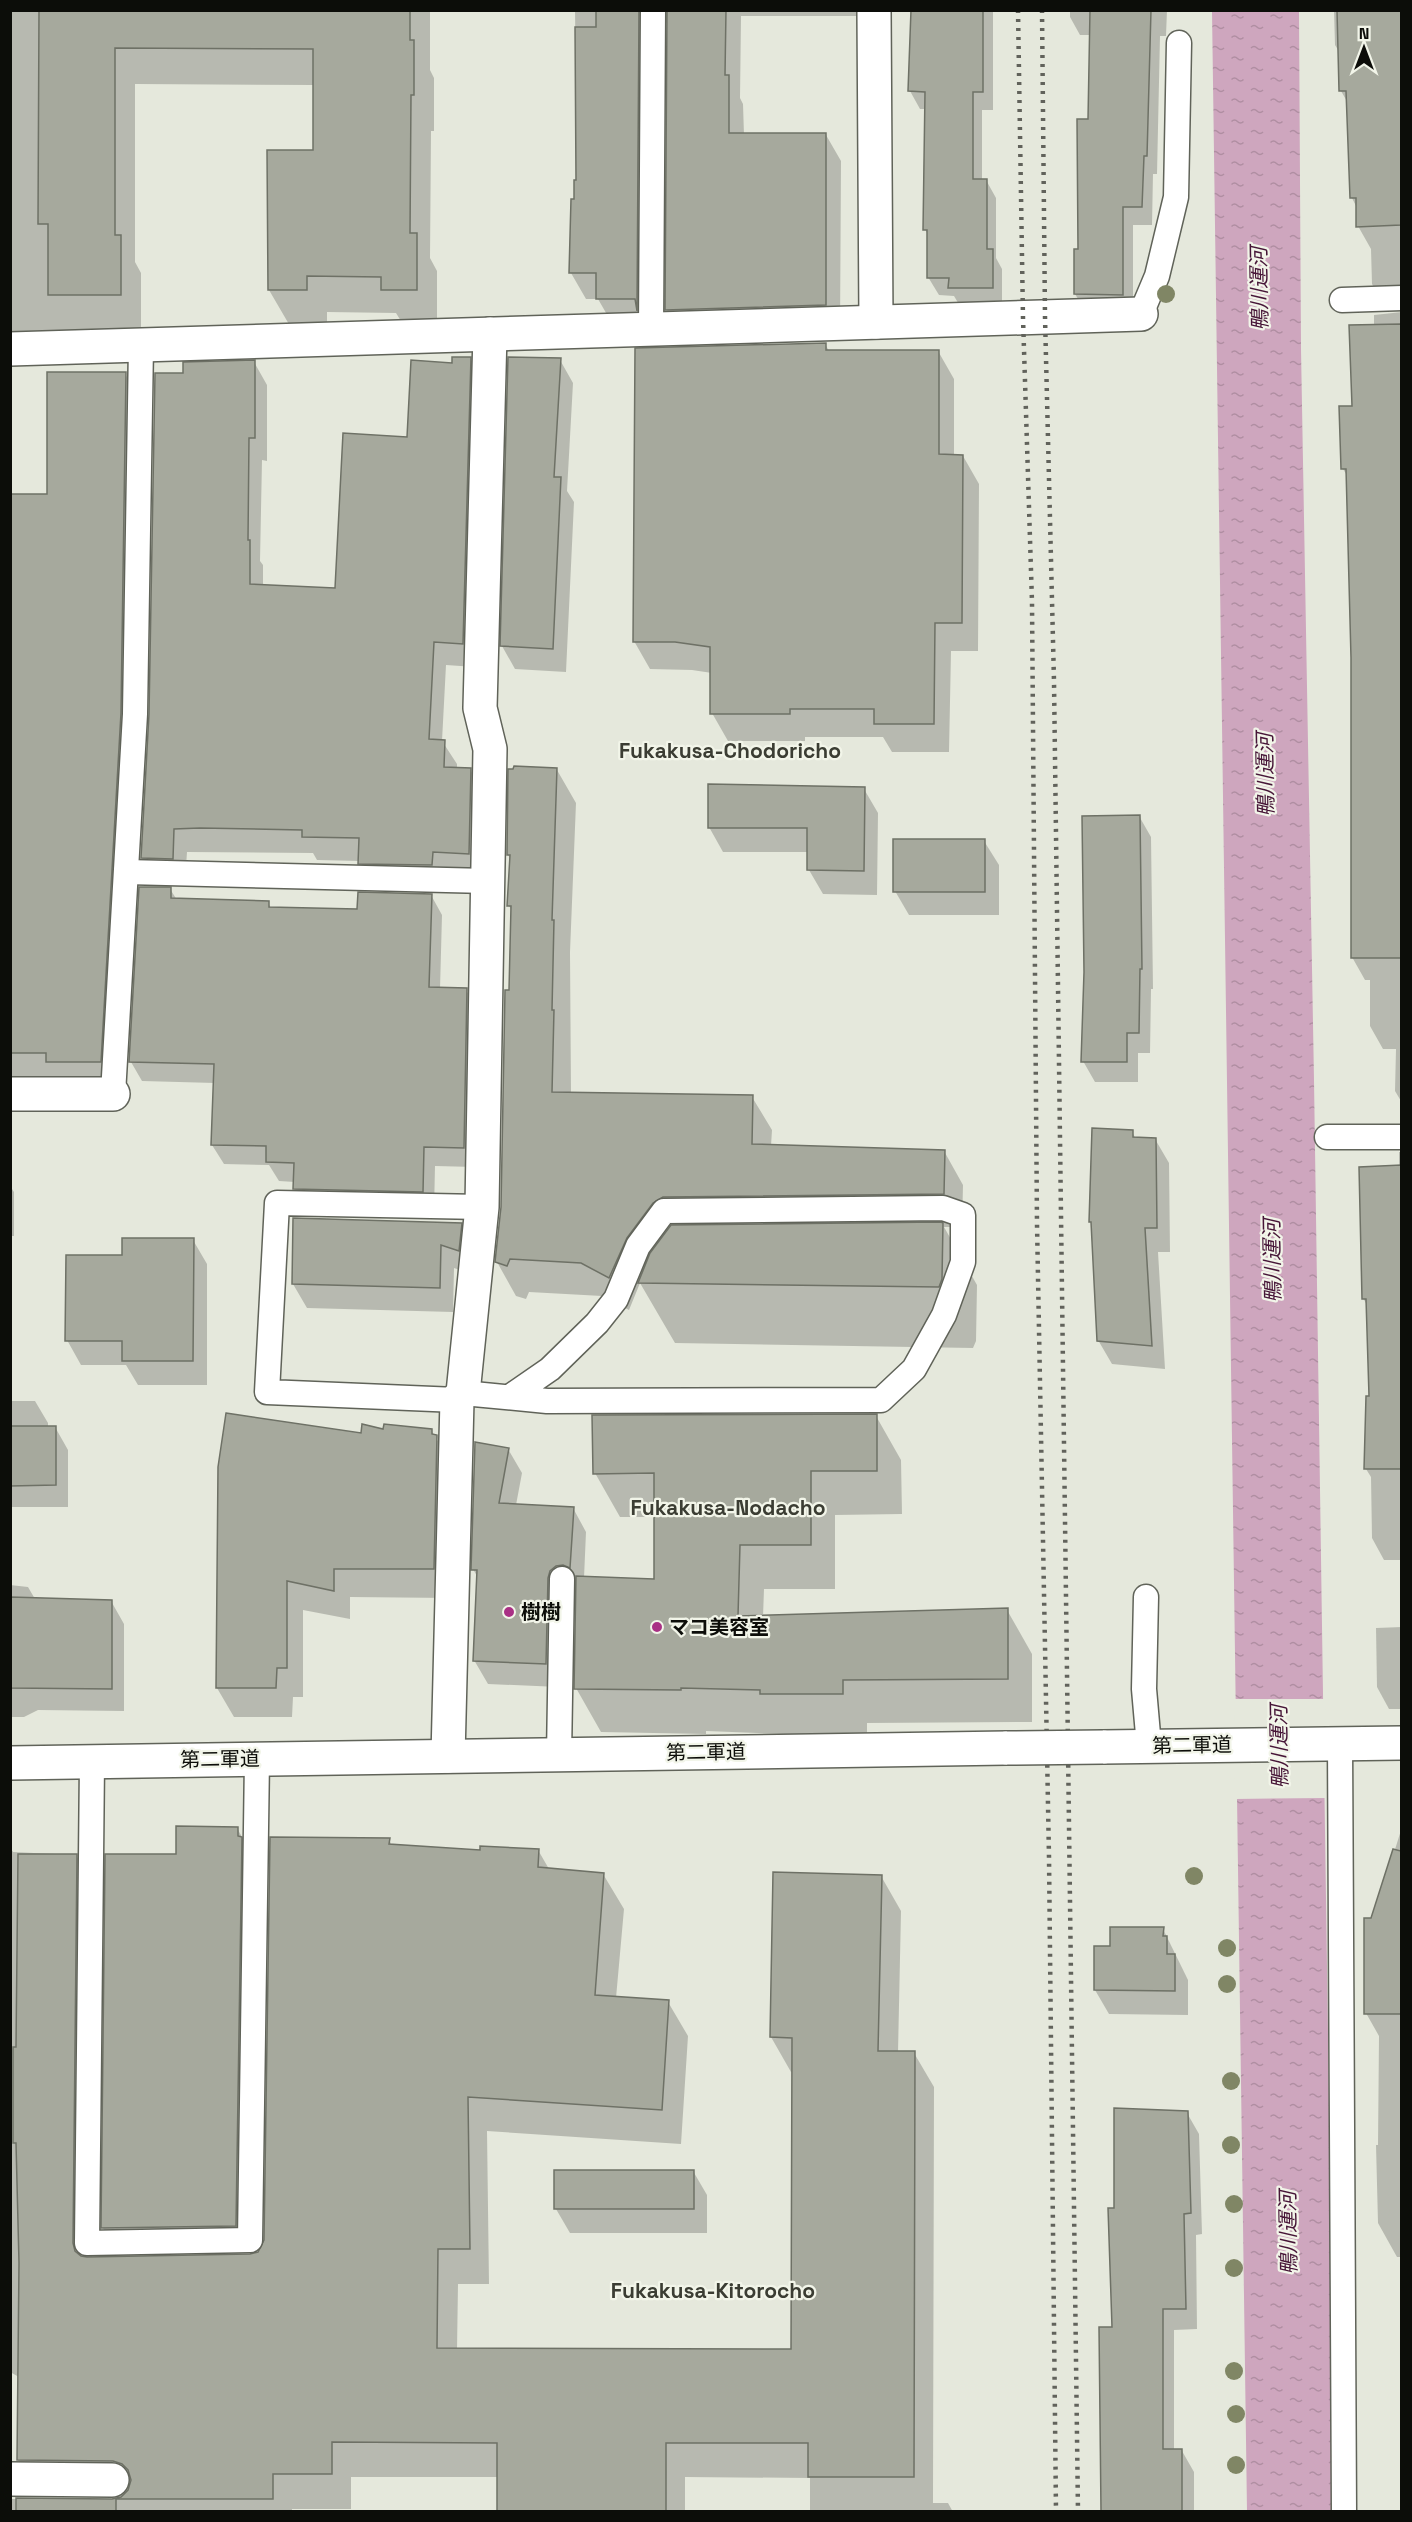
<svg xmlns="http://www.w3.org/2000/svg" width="1412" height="2522" font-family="'Space Grotesk','Noto Sans JP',sans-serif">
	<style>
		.water { fill: url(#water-ripples) }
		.pier { fill: #e5e8dc }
		.shadow { fill: #0003 }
		.building { fill: #a6a99d; stroke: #6e7166; stroke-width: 1.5 }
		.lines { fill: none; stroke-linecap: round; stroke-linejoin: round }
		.service-casing { stroke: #606359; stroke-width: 27 }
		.minor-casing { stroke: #606359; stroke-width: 36 }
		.tertiary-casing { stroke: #606359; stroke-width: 36 }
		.service { stroke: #fff; stroke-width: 24 }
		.minor { stroke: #fff; stroke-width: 33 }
		.tertiary { stroke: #fff; stroke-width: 33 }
		.rail { stroke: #61625b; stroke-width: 4.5; stroke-dasharray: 3 6; stroke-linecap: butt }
		.tertiary-bridge-casing { stroke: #606359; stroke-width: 36; stroke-linecap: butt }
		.tertiary-bridge { stroke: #fff; stroke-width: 33 }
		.tree { fill: #808665 }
		.poi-dot { fill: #a93085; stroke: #f2f5e9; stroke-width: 2 }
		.labels { text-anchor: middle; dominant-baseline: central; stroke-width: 4.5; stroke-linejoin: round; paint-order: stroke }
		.poi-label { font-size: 20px; font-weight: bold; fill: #0c0d09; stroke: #f2f5e9; text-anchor: start }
		.street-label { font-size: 20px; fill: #0c0d09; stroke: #f2f5e9 }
		.water-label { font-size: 21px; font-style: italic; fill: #461537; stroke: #f2f5e9 }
		.neighbourhood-label { font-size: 21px; font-weight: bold; fill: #3b3d33; stroke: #f2f5e9 }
	</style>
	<defs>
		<pattern id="water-ripples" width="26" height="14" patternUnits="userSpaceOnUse" patternTransform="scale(1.5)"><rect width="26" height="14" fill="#cea6be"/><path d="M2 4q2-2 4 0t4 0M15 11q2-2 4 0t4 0" fill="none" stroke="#b08ea2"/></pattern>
	</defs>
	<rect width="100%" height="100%" fill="#e5e8dc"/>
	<polygon class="water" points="1212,11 1299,11 1301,349 1314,1080 1335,2512 1247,2511"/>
	<polygon class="pier" points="1234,1699 1325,1699 1327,1798 1235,1799"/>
	<g class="shadow">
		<polygon points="10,10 430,10 430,70 434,78 434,131 431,131 430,258 437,271 437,326 404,326 396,313 327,312 327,326 290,326 269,290 269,151 314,151 314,85 135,84 135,262 141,273 141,331 30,331 30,366 10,366"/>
		<polygon points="575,10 861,10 861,16 741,16 740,98 743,104 744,135 826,135 841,161 840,331 682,336 667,310 669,22 662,24 647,325 613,325 598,299 586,299 571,273 577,182"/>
		<polygon points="912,10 993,10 993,110 982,110 982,180 986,180 996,198 996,258 1002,269 1002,306 960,306 954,296 939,295 928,277 928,235 925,229 926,109 920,109 910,91"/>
		<polygon points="1070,10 1167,10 1166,36 1160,36 1157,174 1153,174 1152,225 1133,225 1133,313 1086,312 1075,294 1089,120 1091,35 1080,35 1070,17"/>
		<polygon points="1334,10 1402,10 1402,307 1385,307 1372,284 1371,249 1358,226 1357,208 1352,198 1348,103 1341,91 1340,53 1335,45"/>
		<polygon points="1402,312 1402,1125 1401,1101 1395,1091 1396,1049 1383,1049 1370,1026 1370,980 1365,980 1352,957 1352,658 1348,477 1343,469 1354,407 1374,326 1374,315"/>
		<polygon points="825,344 829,351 938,351 954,379 954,456 963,456 979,484 978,651 951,651 949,752 892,752 883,737 805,737 805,741 728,741 712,713 712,673 692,670 650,669 634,641"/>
		<polygon points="470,358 483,381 475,667 446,665 442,741 457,764 457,769 470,769 483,793 482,877 373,886 360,861 317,860 313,853 187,852 185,882 156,881 142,858 185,375 254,362 267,385 267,461 262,460 260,561 263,565 263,586 337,590 409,439 453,364"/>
		<polygon points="560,360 573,383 567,491 574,502 566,672 515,669 502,646"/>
		<polygon points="125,374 138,396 113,1084 10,1084 10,496 48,496"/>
		<polygon points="557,770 576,803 570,952 571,1094 752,1097 772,1130 771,1146 944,1151 963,1185 962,1227 944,1227 977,1285 976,1341 973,1348 675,1343 640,1283 629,1310 602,1296 529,1292 526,1299 516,1296 497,1262 502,1208 511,991 513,912 509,906 512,861 508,855"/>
		<polygon points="864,789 878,813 877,895 823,894 809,870 809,852 723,852 709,827"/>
		<polygon points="1139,816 1151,837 1153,989 1151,989 1150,1053 1138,1053 1138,1082 1095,1082 1083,1061"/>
		<polygon points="984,841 999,865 999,915 909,915 895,891"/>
		<polygon points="170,889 177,900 268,903 271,908 359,911 431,895 442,915 440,989 466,990 477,1009 475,1167 435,1166 434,1211 306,1208 295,1189 295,1182 279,1181 269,1165 224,1164 212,1145 215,1083 142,1081 131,1062"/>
		<polygon points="1132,1132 1136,1139 1155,1139 1169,1163 1170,1252 1158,1252 1165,1369 1112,1364 1098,1340 1093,1226 1091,1222"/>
		<polygon points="1399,1152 1402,1152 1402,1560 1384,1560 1372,1538 1371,1477 1366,1469 1370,1398 1367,1305 1363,1298 1399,1167"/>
		<polygon points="10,1186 14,1192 14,1236 10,1236"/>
		<polygon points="461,1224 475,1248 472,1274 454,1268 453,1312 307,1308 293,1284"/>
		<polygon points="193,1240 207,1264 207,1385 138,1385 126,1365 81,1365 67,1340 124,1256"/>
		<polygon points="10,1401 35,1401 48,1423 48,1427 55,1427 68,1450 68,1507 10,1507"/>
		<polygon points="876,1416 901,1460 902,1514 835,1515 835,1589 764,1589 763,1617 1007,1610 1032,1654 1032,1722 867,1723 867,1738 787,1738 785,1734 706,1731 706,1734 601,1732 576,1688 577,1588 569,1590 559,1687 488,1684 474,1660 478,1578 473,1569 508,1449 522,1473 516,1505 573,1508 586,1532 584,1578 656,1581 656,1517 620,1517 595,1473"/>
		<polygon points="385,1430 431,1430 453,1466 450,1598 350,1597 350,1619 303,1610 303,1697 293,1697 292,1717 234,1717 217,1688 362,1435"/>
		<polygon points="10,1585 28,1587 35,1599 111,1601 124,1624 124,1711 38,1710 24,1717 10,1717"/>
		<polygon points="1402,1627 1402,1709 1389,1709 1377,1687 1376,1628"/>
		<polygon points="1402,1827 1402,2257 1397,2257 1378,2223 1376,2145 1378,2145 1379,2036 1366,2013 1373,1920"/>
		<polygon points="237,1828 248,1848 246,2245 114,2247 103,2228 107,1855 178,1855"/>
		<polygon points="389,1840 392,1845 481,1851 538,1850 549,1869 603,1874 624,1909 616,1998 668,2002 688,2036 681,2144 487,2131 489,2284 458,2284 457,2350 793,2351 793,2072 791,2072 771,2037 775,1873 881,1876 901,1911 898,2053 914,2053 934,2087 933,2503 948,2503 953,2512 810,2512 810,2478 685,2477 685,2512 498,2512 498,2477 351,2477 351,2509 292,2509 292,2512 10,2512 10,2499 112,2500 127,2497 38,2495 18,2460 19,2377 10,2372 10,1847 13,1852 76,1855 96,1890 92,2259 250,2256 258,2253 264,2247"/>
		<polygon points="1163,1929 1188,1980 1188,2015 1109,2014 1095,1990 1111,1947"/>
		<polygon points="1187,2113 1199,2134 1202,2234 1196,2235 1197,2329 1174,2330 1174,2451 1182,2451 1194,2472 1194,2512 1103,2512 1101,2328 1113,2329 1115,2210"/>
		<polygon points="693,2171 707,2195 707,2233 570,2233 556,2209"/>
	</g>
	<g class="building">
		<polygon points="39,10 410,10 410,40 414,40 414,95 411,95 410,233 417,233 417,290 381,290 381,277 307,276 307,290 268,290 267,150 313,150 313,49 115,48 115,235 121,235 121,295 48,295 48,224 38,224"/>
		<polygon points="596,10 639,10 637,311 635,299 596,299 596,273 569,273 571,199 574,199 574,180 576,180 575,27 596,27"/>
		<polygon points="667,10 726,10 725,75 729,75 729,133 826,133 826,305 665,310"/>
		<polygon points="911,10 983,10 983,92 973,92 973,179 987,179 987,249 993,249 993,288 948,288 949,278 927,278 927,230 923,230 925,92 908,91"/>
		<polygon points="1090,10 1151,10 1147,156 1144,156 1142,207 1123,207 1123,295 1074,294 1074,249 1078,249 1077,119 1088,119"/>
		<polygon points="1337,10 1401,10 1401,225 1356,227 1356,198 1350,198 1346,91 1339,91"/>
		<polygon points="1401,324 1401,958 1351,958 1351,658 1346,469 1341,469 1339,406 1352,406 1349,325"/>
		<polygon points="826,343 826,350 939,350 939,454 963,455 962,623 935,623 934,724 874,724 874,709 790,709 790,714 710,714 710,647 675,642 633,642 635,348"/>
		<polygon points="452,357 471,357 463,644 434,642 429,739 445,740 444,767 471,768 469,854 433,852 432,865 358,864 359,838 302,837 302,830 200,828 174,829 173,859 141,858 149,714 155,373 183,373 183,362 255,360 255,438 249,438 248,540 250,540 250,584 335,588 343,433 407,437 411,360 452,363"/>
		<polygon points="508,357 561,358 554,477 561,477 553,649 500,646"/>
		<polygon points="47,372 126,372 121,713 101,1062 46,1062 46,1053 10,1053 10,494 47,494"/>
		<polygon points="514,766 557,768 552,920 554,920 552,1010 554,1010 552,1092 753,1095 752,1144 945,1150 944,1194 663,1197 653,1203 627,1238 609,1278 581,1263 510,1259 507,1266 495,1262 501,1207 505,990 509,990 511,906 507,906 510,855 507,855 508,769 513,769"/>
		<polygon points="708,784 865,787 864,871 807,870 807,828 708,828"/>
		<polygon points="1140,815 1142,969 1140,969 1139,1033 1127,1033 1127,1062 1081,1062 1084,972 1082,816"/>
		<rect x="893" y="839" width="92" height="53"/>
		<polygon points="139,887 171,887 171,898 269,901 269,907 357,909 358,892 432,894 429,987 467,988 464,1148 424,1147 423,1192 293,1189 294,1163 266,1162 266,1146 211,1145 214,1064 129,1062"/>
		<polygon points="1092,1128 1133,1130 1133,1137 1156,1138 1157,1228 1145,1228 1152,1346 1097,1341 1091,1222 1089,1222"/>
		<polygon points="1401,1165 1401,1469 1364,1469 1366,1396 1369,1396 1366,1299 1362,1299 1359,1167"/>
		<polygon points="293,1218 462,1223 459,1251 441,1245 440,1288 292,1284"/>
		<polygon points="941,1222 943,1223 942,1279 939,1287 638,1283 650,1253 671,1225"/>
		<polygon points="122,1238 194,1238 193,1361 122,1361 122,1341 65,1341 66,1255 122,1255"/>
		<polygon points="226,1413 361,1433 362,1424 383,1429 384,1424 432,1429 432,1434 437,1435 434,1569 334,1569 334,1591 287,1581 287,1668 277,1668 276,1688 216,1688 218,1467"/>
		<polygon points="877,1414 877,1471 811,1471 811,1545 740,1545 738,1616 1008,1608 1008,1679 843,1680 843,1694 760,1694 760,1690 681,1688 681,1690 574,1689 576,1576 654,1579 654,1473 593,1474 592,1415"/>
		<polygon points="10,1426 56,1426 56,1485 10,1486"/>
		<polygon points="475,1442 509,1448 499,1503 574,1507 570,1568 563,1565 556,1566 550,1571 548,1578 546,1664 473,1661 477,1570 471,1570"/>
		<polygon points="10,1597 112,1600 112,1689 10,1688"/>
		<polygon points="176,1826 238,1827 238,1836 242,1837 236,2226 101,2228 105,1854 176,1854"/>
		<polygon points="270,1837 390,1838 389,1844 480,1850 480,1846 539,1849 538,1867 604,1873 595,1995 669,2000 662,2110 468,2097 470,2249 438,2249 437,2348 791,2349 792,2038 770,2037 773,1872 882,1875 878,2051 915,2051 914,2477 808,2477 808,2443 666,2443 666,2511 497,2511 497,2443 332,2442 332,2474 273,2474 273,2499 116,2499 116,2511 16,2511 16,2498 112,2499 121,2497 128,2490 131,2480 128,2470 122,2464 113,2461 17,2460 19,2263 16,2143 13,2143 13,2047 16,2047 18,1854 77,1854 73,2243 75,2251 81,2256 87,2257 250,2254 258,2252 264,2240"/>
		<polygon points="1393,1849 1401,1851 1401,2014 1364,2014 1364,1918 1371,1918"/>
		<polygon points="1110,1927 1164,1927 1163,1936 1167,1936 1167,1954 1175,1954 1175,1991 1094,1990 1094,1946 1110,1946"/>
		<polygon points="1114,2108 1188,2111 1191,2213 1184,2214 1186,2309 1163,2309 1163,2449 1182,2449 1182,2511 1101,2511 1099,2327 1112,2327 1108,2208 1114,2208"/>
		<rect x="554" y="2170" width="140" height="39"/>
	</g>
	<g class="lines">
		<g class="service-casing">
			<g id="service">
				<polyline points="1342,300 1402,298"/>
				<polyline points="1141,314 1157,276 1176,197 1179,43"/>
				<polyline points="651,329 653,10"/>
				<polyline points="126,872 487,881"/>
				<polyline points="113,1094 135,714 141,345"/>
				<polyline points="1327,1137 1402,1137"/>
				<polyline points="463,1393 547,1401 881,1400 914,1369 944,1315 963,1262 963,1215 943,1208 664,1211 638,1246 616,1299 597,1323 550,1369 511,1396"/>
				<polyline points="457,1400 267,1392 277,1203 482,1207"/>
				<polyline points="1146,1597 1144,1689 1149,1746"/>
				<polyline points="1340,1743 1344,2512"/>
				<polyline points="559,1755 562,1579"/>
				<polyline points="92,1762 87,2243 250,2240 257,1759"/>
			</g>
		</g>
		<g class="minor-casing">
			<g id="minor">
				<polyline points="874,10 876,322"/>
				<polyline points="10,349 1141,314"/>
				<polyline points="10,1094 113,1094"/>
				<polyline points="448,1756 457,1400 463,1393 482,1207 490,749 480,708 490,334"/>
				<polyline points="10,2479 112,2480"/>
			</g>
		</g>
		<g class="tertiary-casing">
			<g id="tertiary">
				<polyline points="1103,1747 1402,1743"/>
				<polyline points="10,1763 1007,1748"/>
			</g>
		</g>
		<use href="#service" class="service"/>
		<use href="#minor" class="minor"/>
		<use href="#tertiary" class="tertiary"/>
		<g class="rail">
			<polyline points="1018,10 1023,318 1032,602 1037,1224 1049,1857 1056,2512"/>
			<polyline points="1042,10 1045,317 1054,681 1078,2512"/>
		</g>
		<g class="tertiary-bridge-casing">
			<polyline id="tertiary-bridge" points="1007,1748 1103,1747"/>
		</g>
		<use href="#tertiary-bridge" class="tertiary-bridge"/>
	</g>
	<g class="tree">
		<circle cx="1166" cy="294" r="9"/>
		<circle cx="1194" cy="1876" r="9"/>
		<circle cx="1227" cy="1948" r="9"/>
		<circle cx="1227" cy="1984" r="9"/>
		<circle cx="1231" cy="2081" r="9"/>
		<circle cx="1231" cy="2145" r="9"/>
		<circle cx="1234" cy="2204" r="9"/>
		<circle cx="1234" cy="2268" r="9"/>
		<circle cx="1234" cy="2371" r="9"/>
		<circle cx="1236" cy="2414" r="9"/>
		<circle cx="1236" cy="2465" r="9"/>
	</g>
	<g class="poi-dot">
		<circle cx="509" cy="1612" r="6"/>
		<circle cx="657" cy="1627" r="6"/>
	</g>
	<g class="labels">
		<g class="poi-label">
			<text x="521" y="1612">樹樹</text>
			<text x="669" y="1627">マコ美容室</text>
		</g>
		<g class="street-label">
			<text transform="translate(1192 1745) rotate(-1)">第二軍道</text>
			<text transform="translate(706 1752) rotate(-1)">第二軍道</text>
			<text transform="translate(220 1759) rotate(-1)">第二軍道</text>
		</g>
		<g class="water-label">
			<text transform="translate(1259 289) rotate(-91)">鴨川運河</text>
			<text transform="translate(1265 775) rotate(-91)">鴨川運河</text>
			<text transform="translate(1272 1261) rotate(-91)">鴨川運河</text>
			<text transform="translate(1279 1747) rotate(-91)">鴨川運河</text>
			<text transform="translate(1288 2233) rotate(-91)">鴨川運河</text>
		</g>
		<g class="neighbourhood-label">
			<text x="730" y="750">Fukakusa-Chodoricho</text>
			<text x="728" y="1507">Fukakusa-Nodacho</text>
			<text x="713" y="2290">Fukakusa-Kitorocho</text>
		</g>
	</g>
	<rect width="1412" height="2522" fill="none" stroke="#0c0d09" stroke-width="24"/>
	<g transform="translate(1364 48)" stroke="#f2f5e9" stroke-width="4.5" paint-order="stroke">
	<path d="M0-4.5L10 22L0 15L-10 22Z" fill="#0c0d09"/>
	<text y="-9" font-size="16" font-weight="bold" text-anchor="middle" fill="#0c0d09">N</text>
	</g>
</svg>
